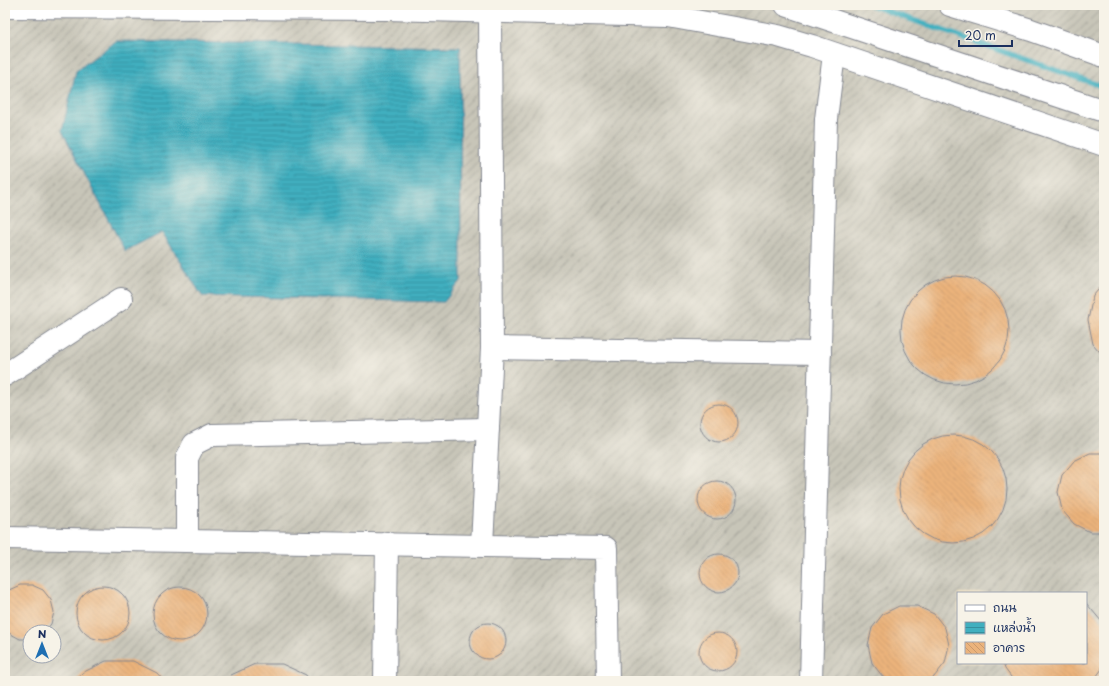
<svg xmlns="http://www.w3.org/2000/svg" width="1109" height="686" font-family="'Playpen Sans','Playpen Sans Thai',sans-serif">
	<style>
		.industrial { fill: url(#industrial-furrows); fill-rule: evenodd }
		.water { fill: url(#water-rules); stroke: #2e6f8e }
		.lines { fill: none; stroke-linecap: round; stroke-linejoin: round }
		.stream { stroke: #41afbf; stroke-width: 5.5 }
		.building { fill: url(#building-back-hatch) }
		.minor-casing { stroke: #858890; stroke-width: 24 }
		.minor { stroke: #fff; stroke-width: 22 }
	</style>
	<defs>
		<pattern id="industrial-furrows" width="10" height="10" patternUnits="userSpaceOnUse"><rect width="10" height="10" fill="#c7c5b8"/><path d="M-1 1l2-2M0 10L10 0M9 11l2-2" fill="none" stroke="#a1a099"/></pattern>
		<pattern id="water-rules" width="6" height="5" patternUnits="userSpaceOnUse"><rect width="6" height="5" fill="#41afbf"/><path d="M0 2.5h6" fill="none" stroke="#368f9e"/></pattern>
		<pattern id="building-back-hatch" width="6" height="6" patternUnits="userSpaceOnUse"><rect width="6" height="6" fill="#ebb37c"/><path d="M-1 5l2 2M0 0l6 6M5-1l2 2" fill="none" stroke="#c99a6e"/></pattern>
	</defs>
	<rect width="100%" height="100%" fill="#f7f3e8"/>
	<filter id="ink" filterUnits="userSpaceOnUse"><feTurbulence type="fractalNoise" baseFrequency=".025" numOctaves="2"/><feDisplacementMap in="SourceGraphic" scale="8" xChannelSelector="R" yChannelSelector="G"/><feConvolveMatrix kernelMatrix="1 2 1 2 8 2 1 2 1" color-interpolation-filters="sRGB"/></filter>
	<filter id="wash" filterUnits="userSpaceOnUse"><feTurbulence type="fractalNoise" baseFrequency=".012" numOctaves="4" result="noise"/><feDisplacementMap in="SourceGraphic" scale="16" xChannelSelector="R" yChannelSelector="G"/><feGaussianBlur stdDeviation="0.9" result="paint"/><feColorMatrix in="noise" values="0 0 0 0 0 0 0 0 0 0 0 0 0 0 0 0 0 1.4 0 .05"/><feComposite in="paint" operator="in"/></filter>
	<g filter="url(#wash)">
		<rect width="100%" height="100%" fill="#efe0c1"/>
		<path class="industrial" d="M5,5H1104V681H5ZM958,593H1086V663H958ZM30,632H54V656H30Z"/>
		<polygon class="water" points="116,41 460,47 461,281 444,302 202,296 162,232 125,251 62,131 76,71"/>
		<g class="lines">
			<polyline class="stream" points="870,5 1104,87"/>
		</g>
		<g id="blocks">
			<g class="building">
				<circle cx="955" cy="330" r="54"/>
				<polygon points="1104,283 1104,357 1093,344 1088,320 1093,296"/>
				<circle cx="719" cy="423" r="19"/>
				<circle cx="953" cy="489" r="54"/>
				<polygon points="1090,453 1104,453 1104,532 1090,532 1074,524 1062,510 1058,492 1062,475 1074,461"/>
				<circle cx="717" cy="500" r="19"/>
				<circle cx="719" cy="573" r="19"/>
				<polygon points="20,585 32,585 43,590 51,600 54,612 51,624 44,632 30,632 30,639 20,639 9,633 5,629 5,594 9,590"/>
				<circle cx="103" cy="613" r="27"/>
				<circle cx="180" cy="614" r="27"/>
				<polygon points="1086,603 1102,622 1104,630 1102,669 1093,681 1014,681 1005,669 1003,663 1086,663"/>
				<polygon points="899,606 917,606 934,614 945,628 949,645 945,663 934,677 925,681 892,681 883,677 872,663 868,645 872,628 883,614"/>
				<circle cx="488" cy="641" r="18"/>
				<circle cx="718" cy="652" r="19"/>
				<polygon points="106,661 133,661 157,673 164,681 76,681 82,673"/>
				<polygon points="255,664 282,664 306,675 310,681 226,681 231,675"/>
			</g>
		</g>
	</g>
	<g filter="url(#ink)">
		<use href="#blocks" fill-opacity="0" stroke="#858890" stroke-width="1"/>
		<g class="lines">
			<g class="minor-casing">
				<g id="minor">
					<polyline points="786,5 1104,111"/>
					<polyline points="950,5 1031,30 1104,56"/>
					<polyline points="5,7 386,9 668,16 778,36 812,46 1104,145"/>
					<polyline points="492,348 820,353"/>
					<polyline points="5,375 121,299"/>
					<polyline points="5,538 606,548 608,681"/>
					<polyline points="187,541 187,458 194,444 212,435 488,429"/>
					<polyline points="482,545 492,348 490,12"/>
					<polyline points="385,681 387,543"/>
					<polyline points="811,681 826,119 834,54"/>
				</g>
			</g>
			<use href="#minor" class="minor"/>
		</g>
	</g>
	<rect width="1109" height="686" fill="none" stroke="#f7f3e8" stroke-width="20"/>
	<rect x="957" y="592" width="130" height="72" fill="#f7f3e8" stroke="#9fa5b1"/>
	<rect x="965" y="605" width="20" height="6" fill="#ffffff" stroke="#9fa5b1"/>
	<text x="993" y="612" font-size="12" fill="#1b2f5e">ถนน</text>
	<rect x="965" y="622" width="20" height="12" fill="url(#water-rules)" stroke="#9fa5b1"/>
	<text x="993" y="632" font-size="12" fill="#1b2f5e">แหล่งน้ำ</text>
	<rect x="965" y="642" width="20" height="12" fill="url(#building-back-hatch)" stroke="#9fa5b1"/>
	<text x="993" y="652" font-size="12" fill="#1b2f5e">อาคาร</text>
	<g transform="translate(42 644)"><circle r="19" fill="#f7f3e8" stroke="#9fa5b1"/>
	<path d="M0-3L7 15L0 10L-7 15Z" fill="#1f6fb2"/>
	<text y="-6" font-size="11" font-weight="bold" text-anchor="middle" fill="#1b2f5e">N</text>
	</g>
	<path d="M959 40v6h53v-6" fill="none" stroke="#1b2f5e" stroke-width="2"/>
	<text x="965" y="40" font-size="12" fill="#1b2f5e" stroke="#f7f3e8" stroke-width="3" paint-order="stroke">20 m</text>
</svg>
